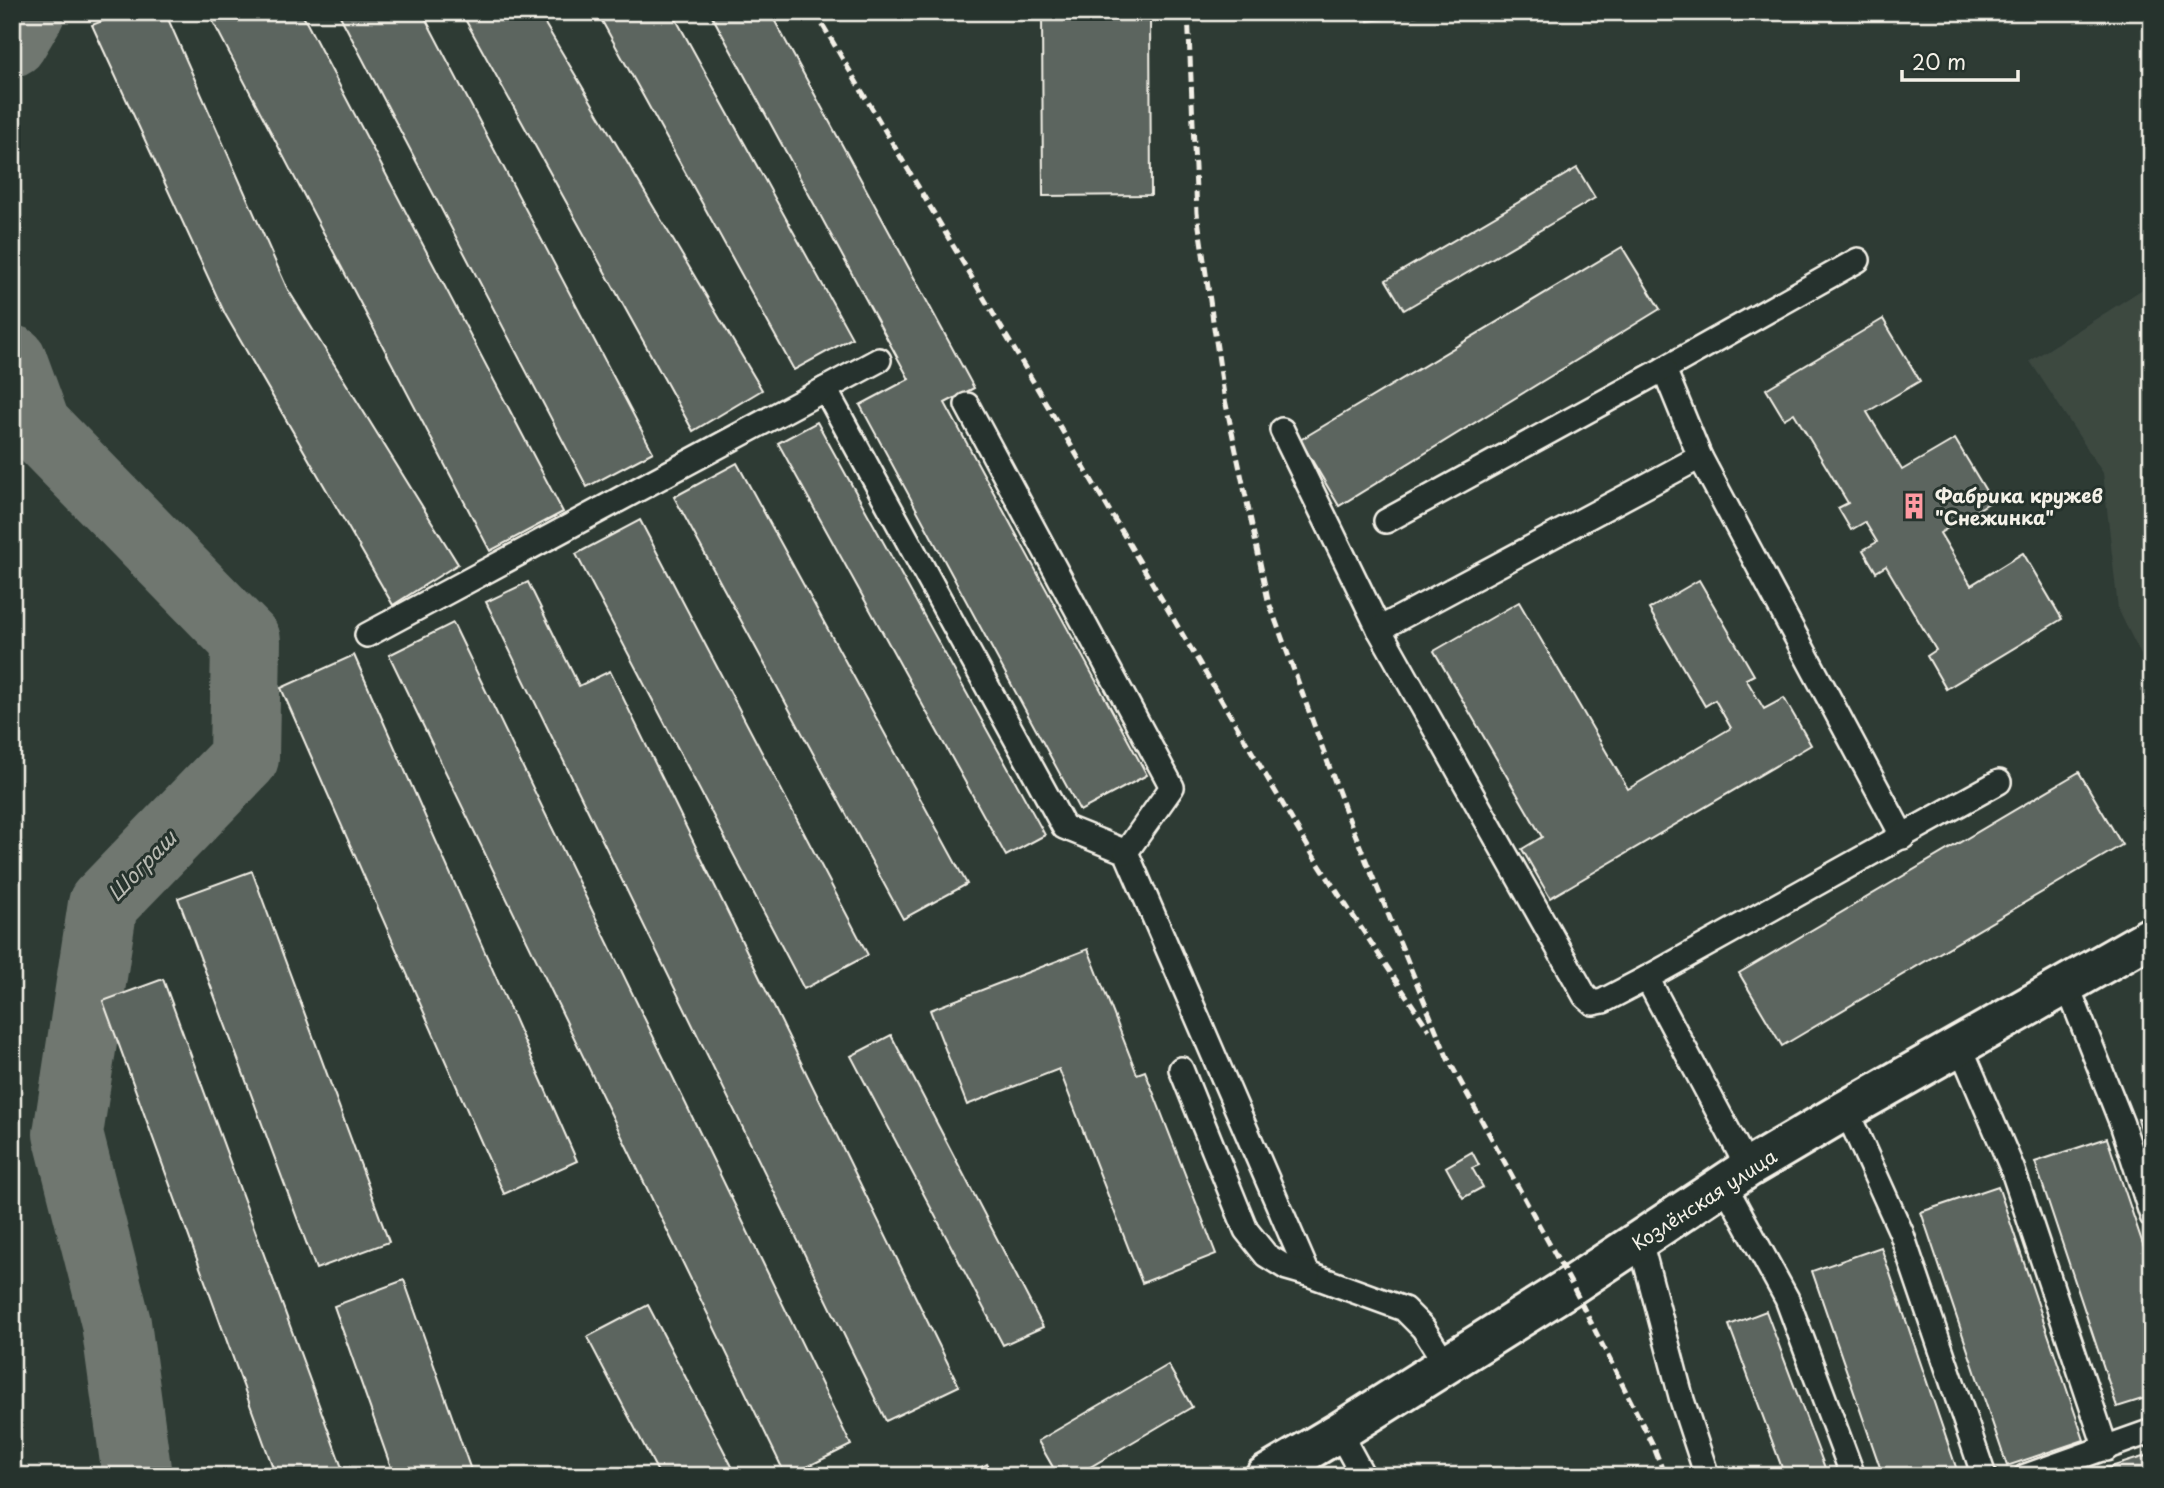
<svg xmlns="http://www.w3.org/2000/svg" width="2164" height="1488" font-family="'Playpen Sans',sans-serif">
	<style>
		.built { fill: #3c4841 }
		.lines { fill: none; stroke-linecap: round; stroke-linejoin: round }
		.river { stroke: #6f7770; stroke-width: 70 }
		.building { fill: #5c655e; stroke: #f4f1e8; stroke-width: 2 }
		.service-casing { stroke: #f4f1e8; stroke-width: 28 }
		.tertiary-casing { stroke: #f4f1e8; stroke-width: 44 }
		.service { stroke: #26332d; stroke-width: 23 }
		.tertiary { stroke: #26332d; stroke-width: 38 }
		.rail { stroke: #f4f1e8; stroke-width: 5; stroke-dasharray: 10 5; stroke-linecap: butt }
		.labels { text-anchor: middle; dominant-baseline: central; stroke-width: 6; stroke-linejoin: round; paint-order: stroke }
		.poi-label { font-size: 19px; font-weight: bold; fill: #f4f1e8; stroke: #26332d; text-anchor: start }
		.street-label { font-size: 19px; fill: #f4f1e8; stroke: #26332d }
		.water-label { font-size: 21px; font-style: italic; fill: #b8bab2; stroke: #26332d }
	</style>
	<rect width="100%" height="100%" fill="#2e3b34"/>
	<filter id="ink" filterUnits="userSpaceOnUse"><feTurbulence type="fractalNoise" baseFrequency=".0143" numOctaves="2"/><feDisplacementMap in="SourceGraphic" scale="14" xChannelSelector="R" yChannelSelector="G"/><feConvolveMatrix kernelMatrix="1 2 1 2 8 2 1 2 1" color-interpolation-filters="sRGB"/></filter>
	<g filter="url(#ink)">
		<polygon class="built" points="2152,283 2152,677 2118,609 2103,473 2030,361"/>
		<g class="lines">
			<g class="river">
				<polyline points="12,42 30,12"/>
				<polyline points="12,360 36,426 246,641 244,758 103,904 68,1134 116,1323 137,1476"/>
			</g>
		</g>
		<g class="building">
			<polygon points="125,12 165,12 287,288 458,564 393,605 225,314 92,25"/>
			<polygon points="208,12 301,12 563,512 490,551"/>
			<polygon points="338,12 422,12 653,452 587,487"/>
			<polygon points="461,12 538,12 762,390 693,431"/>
			<polygon points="597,12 672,12 852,338 794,370"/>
			<polygon points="710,12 770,12 974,388 945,403 1147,775 1080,811 860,405 909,379"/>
			<polygon points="1042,12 1150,12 1151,195 1043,196"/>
			<polygon points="1367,12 1427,12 1427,14 1368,21"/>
			<polygon points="1577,168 1595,198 1404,310 1386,280"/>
			<polygon points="1622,247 1660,309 1339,506 1300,440"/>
			<polygon points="1883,319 1920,381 1867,412 1902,470 1955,439 1992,501 1940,533 1971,585 2023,553 2062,619 1946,689 1927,656 1936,650 1886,566 1876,572 1863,550 1877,542 1865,522 1851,530 1838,508 1848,503 1794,413 1784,419 1766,389"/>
			<polygon points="817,422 1045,835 1006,856 778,443"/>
			<polygon points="737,463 967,884 903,919 674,497"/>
			<polygon points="640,520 868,955 804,989 576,554"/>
			<polygon points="1699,580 1754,675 1746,679 1764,709 1784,698 1811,745 1550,898 1522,849 1542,837 1434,651 1519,602 1628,789 1731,728 1715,700 1705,706 1649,609"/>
			<polygon points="528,582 579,686 610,671 959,1386 886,1421 486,602"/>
			<polygon points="453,623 851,1445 789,1476 786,1476 389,655"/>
			<polygon points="354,655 577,1161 504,1194 281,688"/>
			<polygon points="2079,772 2122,845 1782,1046 1739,973"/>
			<polygon points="252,871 389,1242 316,1269 178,898"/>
			<polygon points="1088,949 1137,1074 1145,1071 1216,1254 1142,1283 1059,1069 967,1105 930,1010"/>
			<polygon points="163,979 345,1476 276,1476 103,1001"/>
			<polygon points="891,1035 1043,1327 1003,1345 851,1056"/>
			<polygon points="2152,1115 2152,1163 2138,1119"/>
			<polygon points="2107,1138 2152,1271 2152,1396 2117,1407 2035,1162"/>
			<polygon points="1472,1152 1479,1165 1472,1168 1483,1187 1463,1198 1446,1167"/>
			<polygon points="1998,1186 2084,1440 2007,1466 1921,1212"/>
			<polygon points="1881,1247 1959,1476 1883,1476 1812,1271"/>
			<polygon points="404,1280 473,1476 394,1476 334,1306"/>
			<polygon points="648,1305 737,1476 660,1476 587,1337"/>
			<polygon points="1766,1311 1828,1476 1785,1476 1729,1325"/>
			<polygon points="1168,1365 1192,1407 1075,1476 1058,1476 1038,1441"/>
			<polygon points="2152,1454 2152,1476 2082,1476"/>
			<polygon points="987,1464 993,1476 965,1476"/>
		</g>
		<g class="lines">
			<g class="service-casing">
				<g id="service">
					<polyline points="825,389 1064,827 1126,852 1308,1274 1404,1309 1423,1328 1445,1363"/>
					<polyline points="967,405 1172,787 1126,852"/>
					<polyline points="1282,430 1379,629"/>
					<polyline points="1700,457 1664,369 1858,260"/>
					<polyline points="1386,521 1664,369"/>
					<polyline points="367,635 879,360"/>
					<polyline points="1647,978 1603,1001 1593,1003 1585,996 1379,629 1700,457 1903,837"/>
					<polyline points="2067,985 2122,1124 2152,1216"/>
					<polyline points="1960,1046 2012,1168 2106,1449"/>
					<polyline points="1181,1069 1246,1230 1266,1255 1287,1268 1308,1274"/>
					<polyline points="1846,1110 1901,1232 1984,1476"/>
					<polyline points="1748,1168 1647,978 1999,782"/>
					<polyline points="1724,1184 1787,1299 1853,1476"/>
					<polyline points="1640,1241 1682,1400 1707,1476"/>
					<polyline points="1339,1432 1363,1476"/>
					<polyline points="2026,1476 2152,1431"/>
				</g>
			</g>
			<g class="tertiary-casing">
				<polyline id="tertiary" points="1265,1476 1339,1432 1572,1285 1748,1168 1846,1110 2152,936"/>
			</g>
			<use href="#service" class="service"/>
			<use href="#tertiary" class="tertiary"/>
			<g class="rail">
				<polyline points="815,12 1314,857 1429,1030"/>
				<polyline points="1188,12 1197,213 1224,395 1268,600 1346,812 1448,1059 1572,1285 1653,1445 1665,1476"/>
			</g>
		</g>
	</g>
	<defs>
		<g id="building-bare" transform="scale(2.1)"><path d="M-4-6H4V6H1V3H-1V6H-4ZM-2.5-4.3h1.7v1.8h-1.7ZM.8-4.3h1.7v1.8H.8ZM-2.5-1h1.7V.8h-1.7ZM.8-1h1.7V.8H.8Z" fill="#ff9aa2" stroke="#26332d" stroke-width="2.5" paint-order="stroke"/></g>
	</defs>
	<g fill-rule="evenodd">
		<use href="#building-bare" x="1914" y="506"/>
	</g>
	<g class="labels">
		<g class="poi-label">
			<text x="1935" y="495">Фабрика кружев<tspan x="1935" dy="22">"Снежинка"</tspan></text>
		</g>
		<g class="street-label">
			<text transform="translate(1704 1199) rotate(-33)">Козлёнская улица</text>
		</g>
		<g class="water-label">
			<text transform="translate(141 865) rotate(-46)">Шограш</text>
		</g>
	</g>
	<rect width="2164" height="1488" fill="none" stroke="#26332d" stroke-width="42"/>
	<rect x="21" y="21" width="2122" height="1446" fill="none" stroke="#f4f1e8" stroke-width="2.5" filter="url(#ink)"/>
	<path d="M1902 70v10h116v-10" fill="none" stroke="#f4f1e8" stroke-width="3.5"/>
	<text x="1912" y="70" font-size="21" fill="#f4f1e8" stroke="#26332d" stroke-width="5" paint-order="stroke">20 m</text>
</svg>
